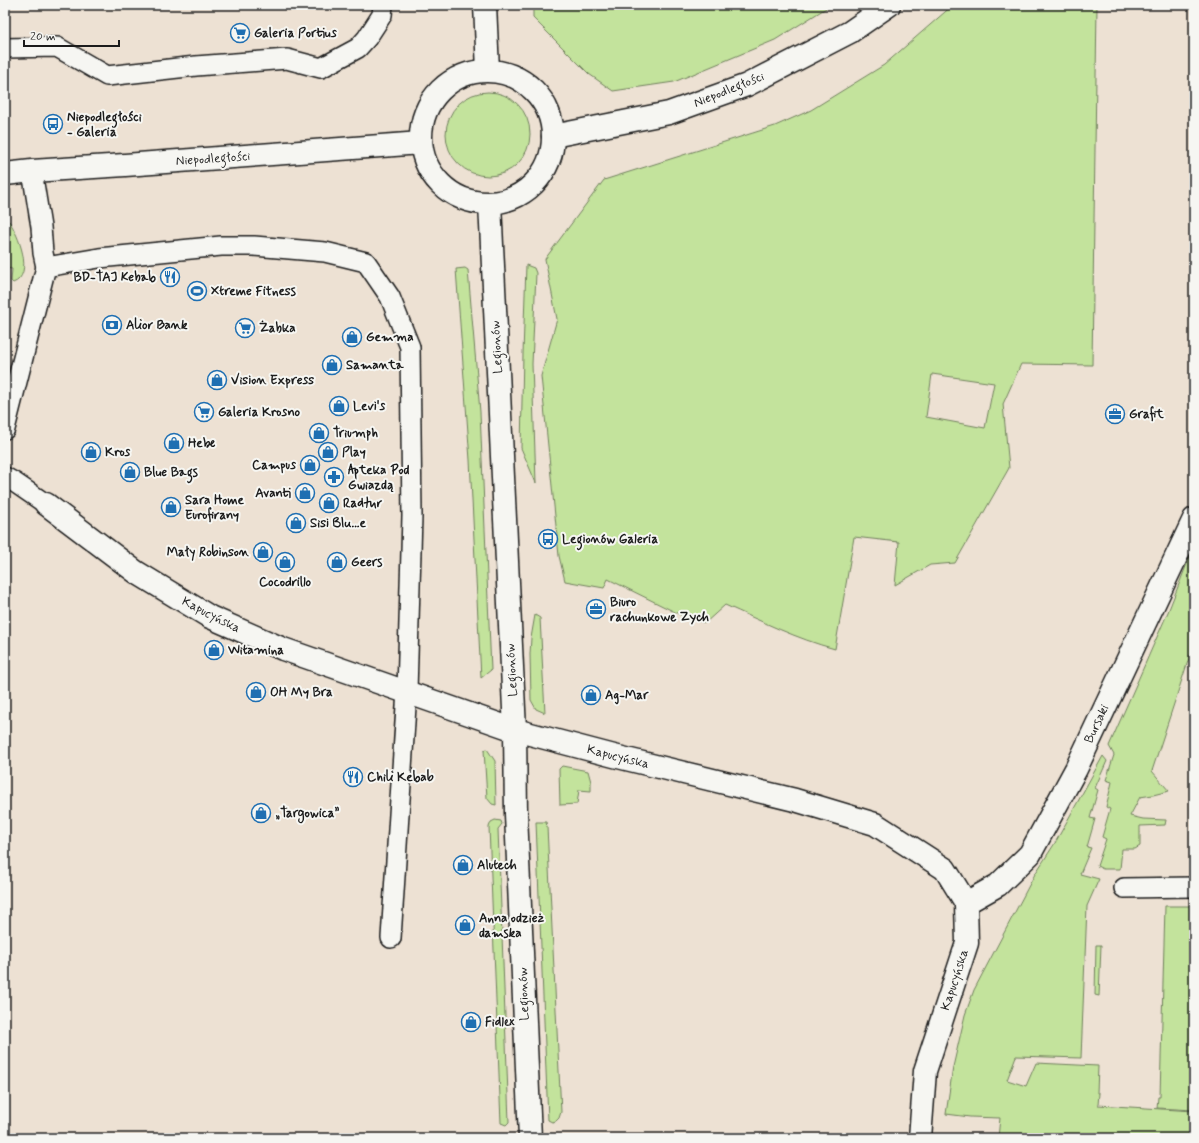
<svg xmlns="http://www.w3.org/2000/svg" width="1199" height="1143" font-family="Mynerve,sans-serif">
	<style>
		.green { fill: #c3e39c; stroke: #70805c; fill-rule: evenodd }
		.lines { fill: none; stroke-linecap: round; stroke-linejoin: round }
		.lane-casing { stroke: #1c1c1c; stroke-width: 22 }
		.street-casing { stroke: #1c1c1c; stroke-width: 25 }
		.secondary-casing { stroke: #1c1c1c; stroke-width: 25 }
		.lane { stroke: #f6f6f2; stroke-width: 19 }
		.street { stroke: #f6f6f2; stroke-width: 22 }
		.secondary { stroke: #f6f6f2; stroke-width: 22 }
		.labels { text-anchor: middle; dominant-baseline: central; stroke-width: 4; stroke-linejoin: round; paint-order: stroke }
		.poi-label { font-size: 13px; font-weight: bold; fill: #1c1c1c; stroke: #f6f6f2; text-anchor: start }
		.street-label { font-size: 13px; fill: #1c1c1c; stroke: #f6f6f2 }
	</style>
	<rect width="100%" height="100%" fill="#ede1d3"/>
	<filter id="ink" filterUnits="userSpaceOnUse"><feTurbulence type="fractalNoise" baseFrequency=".025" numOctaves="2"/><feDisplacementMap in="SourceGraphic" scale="8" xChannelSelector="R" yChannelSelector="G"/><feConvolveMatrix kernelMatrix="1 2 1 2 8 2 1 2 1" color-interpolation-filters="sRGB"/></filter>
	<g filter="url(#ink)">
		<g class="green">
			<polygon points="533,5 831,5 775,40 674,82 613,91 589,74 533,18"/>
			<path d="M953,5H1097L1092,365L1021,364L1003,404L1009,468L955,563L930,565L895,585L899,542L854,537L835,649C797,639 761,621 725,605L705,623L681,615L608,579L604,588L565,581L559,556L541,376L557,319L545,259L604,180L775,126L811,110L884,65ZM932,374L994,383L985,428L926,417Z"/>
			<circle cx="488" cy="134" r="42"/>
			<path d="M5,220L9,221C18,234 35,275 13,283L11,281L12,269L5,268Z"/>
			<polygon points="526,265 534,268 536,273 532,364 536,483 521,448 523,354"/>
			<polygon points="465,268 468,270 480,412 491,670 481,678 470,460 456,269"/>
			<polygon points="1194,546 1194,653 1190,655 1152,771 1169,791 1153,795 1140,797 1130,816 1143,819 1166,820 1165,825 1140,826 1140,846 1135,849 1122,849 1120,869 1103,869 1097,866 1106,839 1102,837 1110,809 1106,807 1112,782 1106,780 1114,755 1109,746 1168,612"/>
			<polygon points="535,615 540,618 545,713 536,709 531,700 530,654 531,638"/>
			<polygon points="487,749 495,761 496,805 492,804 487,798 484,750"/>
			<polygon points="1103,756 1107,761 1095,788 1098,790 1090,818 1095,819 1087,847 1091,848 1080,874 1099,879 1087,906 1081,1058 1016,1056 1007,1080 1026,1086 1036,1063 1098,1066 1097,1093 1099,1093 1098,1105 1194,1111 1194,1138 998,1138 1000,1118 970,1117 946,1114 953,1067 965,1015 974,990 1035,874 1055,843"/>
			<polygon points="562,766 588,771 591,782 591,791 579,790 577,804 560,805 559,769"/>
			<polygon points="495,820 501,821 502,824 498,829 509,1122 506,1125 501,1123 489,827 491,822"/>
			<polygon points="536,822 546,822 547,827 561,1112 559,1118 556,1121 552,1122 548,1120"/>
			<polygon points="1165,906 1194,906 1194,1110 1157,1108 1158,1097 1160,1097"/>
			<polygon points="1096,945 1101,945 1099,996 1095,995"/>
		</g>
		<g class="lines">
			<g class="lane-casing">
				<g id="lane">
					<polyline points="5,48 57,47 107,76 196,66 287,59 321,68 358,48 367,38 382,15 383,5"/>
					<polyline points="32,171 41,227 43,253 46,267"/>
					<polyline points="5,429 46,267 99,258 221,246 254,246 325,252 366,262 390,297 410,347 412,516 407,691 391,938"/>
					<polyline points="5,477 14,482 46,504"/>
					<polyline points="1124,888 1194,887"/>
				</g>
			</g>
			<g class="street-casing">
				<g id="street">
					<polyline points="46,504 136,572 210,617 283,649 515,730 614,756 795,800 875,824 945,869 966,903 967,943 925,1071 920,1138"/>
					<polyline points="966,903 998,885 1030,854 1076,769 1194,519"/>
				</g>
			</g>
			<g class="secondary-casing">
				<g id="secondary">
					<polyline points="485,5 488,70"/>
					<circle cx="487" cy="137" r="66"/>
					<polyline points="553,136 669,113 747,85 850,32 889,5"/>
					<polyline points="5,174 32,171 125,165 421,143"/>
					<polyline points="490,203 515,730 516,814 530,1138"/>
				</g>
			</g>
			<use href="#lane" class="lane"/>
			<use href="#street" class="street"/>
			<use href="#secondary" class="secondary"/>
		</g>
	</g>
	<defs>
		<g id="supermarket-ring" transform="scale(1)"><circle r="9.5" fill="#f6f6f2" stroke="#1f6fb2" stroke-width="1.5"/><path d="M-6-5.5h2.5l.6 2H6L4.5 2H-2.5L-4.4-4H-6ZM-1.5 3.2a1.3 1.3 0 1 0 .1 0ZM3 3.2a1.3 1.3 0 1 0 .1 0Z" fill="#1f6fb2"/></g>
		<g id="bus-ring" transform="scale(1)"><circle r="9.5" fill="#f6f6f2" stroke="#1f6fb2" stroke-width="1.5"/><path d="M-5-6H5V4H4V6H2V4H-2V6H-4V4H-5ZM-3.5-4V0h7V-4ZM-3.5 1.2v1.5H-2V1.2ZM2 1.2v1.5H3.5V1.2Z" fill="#1f6fb2"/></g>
		<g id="restaurant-ring" transform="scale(1)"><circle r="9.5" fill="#f6f6f2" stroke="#1f6fb2" stroke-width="1.5"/><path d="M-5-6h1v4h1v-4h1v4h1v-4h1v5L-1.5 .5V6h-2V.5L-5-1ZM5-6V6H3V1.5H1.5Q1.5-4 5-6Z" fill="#1f6fb2"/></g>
		<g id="stadium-ring" transform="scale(1)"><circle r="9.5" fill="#f6f6f2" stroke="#1f6fb2" stroke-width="1.5"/><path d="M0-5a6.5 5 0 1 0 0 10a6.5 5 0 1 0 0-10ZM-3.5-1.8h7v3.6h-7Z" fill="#1f6fb2"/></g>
		<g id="bank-ring" transform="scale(1)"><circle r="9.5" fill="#f6f6f2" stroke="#1f6fb2" stroke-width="1.5"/><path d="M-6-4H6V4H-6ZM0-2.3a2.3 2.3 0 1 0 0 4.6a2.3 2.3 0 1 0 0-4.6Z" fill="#1f6fb2"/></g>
		<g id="shop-ring" transform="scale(1)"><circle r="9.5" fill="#f6f6f2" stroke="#1f6fb2" stroke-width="1.5"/><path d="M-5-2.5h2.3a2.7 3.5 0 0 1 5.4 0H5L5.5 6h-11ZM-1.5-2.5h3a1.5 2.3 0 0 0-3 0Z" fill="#1f6fb2"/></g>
		<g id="office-ring" transform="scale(1)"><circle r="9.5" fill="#f6f6f2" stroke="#1f6fb2" stroke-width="1.5"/><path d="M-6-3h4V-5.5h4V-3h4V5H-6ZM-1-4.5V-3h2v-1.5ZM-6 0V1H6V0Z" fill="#1f6fb2"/></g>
		<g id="pharmacy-ring" transform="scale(1)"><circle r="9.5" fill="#f6f6f2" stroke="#1f6fb2" stroke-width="1.5"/><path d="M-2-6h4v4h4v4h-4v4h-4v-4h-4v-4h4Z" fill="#1f6fb2"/></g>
	</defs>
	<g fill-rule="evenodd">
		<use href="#supermarket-ring" x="240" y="33"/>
		<use href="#bus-ring" x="53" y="124"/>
		<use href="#restaurant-ring" x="170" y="277"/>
		<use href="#stadium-ring" x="197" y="291"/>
		<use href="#bank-ring" x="112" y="325"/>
		<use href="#supermarket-ring" x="245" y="328"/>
		<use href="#shop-ring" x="352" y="337"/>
		<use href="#shop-ring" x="332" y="365"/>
		<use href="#shop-ring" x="217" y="380"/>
		<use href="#shop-ring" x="339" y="406"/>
		<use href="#supermarket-ring" x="204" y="412"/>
		<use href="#office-ring" x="1115" y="414"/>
		<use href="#shop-ring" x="319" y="433"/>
		<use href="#shop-ring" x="174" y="443"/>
		<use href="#shop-ring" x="91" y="452"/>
		<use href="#shop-ring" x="328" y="452"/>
		<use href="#shop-ring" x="310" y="465"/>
		<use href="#shop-ring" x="130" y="472"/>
		<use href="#pharmacy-ring" x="334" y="477"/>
		<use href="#shop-ring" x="305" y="493"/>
		<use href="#shop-ring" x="329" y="503"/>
		<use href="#shop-ring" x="171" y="507"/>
		<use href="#shop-ring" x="296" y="523"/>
		<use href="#bus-ring" x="548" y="539"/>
		<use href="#shop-ring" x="263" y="552"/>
		<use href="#shop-ring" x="285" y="562"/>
		<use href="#shop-ring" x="337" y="562"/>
		<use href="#office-ring" x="596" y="609"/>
		<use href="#shop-ring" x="214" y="650"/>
		<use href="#shop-ring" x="256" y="692"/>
		<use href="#shop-ring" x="591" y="695"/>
		<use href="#restaurant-ring" x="353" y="777"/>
		<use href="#shop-ring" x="261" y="813"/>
		<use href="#shop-ring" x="463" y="865"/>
		<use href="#shop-ring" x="465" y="925"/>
		<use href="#shop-ring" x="471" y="1022"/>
	</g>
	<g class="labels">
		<g class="poi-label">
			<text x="254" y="33">Galeria Portius</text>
			<text x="67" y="117">Niepodległości<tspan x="67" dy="15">- Galeria</tspan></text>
			<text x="156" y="277" text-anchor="end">BD-TAJ Kebab</text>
			<text x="211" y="291">Xtreme Fitness</text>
			<text x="126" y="325">Alior Bank</text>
			<text x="259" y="328">Żabka</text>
			<text x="366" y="337">Gemma</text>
			<text x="346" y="365">Samanta</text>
			<text x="231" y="380">Vision Express</text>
			<text x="353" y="406">Levi's</text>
			<text x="218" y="412">Galeria Krosno</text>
			<text x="1129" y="414">Grafit</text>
			<text x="333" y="433">Triumph</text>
			<text x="188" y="443">Hebe</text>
			<text x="105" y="452">Kros</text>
			<text x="342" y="452">Play</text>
			<text x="296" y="465" text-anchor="end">Campus</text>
			<text x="348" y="470">Apteka Pod<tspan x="348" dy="15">Gwiazdą</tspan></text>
			<text x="144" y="472">Blue Bags</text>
			<text x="291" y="493" text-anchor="end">Avanti</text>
			<text x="185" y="500">Sara Home<tspan x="185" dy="15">Eurofirany</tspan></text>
			<text x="343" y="503">Radtur</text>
			<text x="310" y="523">Sisi Blu...e</text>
			<text x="562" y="539">Legionów Galeria</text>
			<text x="249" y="552" text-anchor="end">Mały Robinson</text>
			<text x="351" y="562">Geers</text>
			<text x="285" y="582" text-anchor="middle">Cocodrillo</text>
			<text x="610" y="602">Biuro<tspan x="610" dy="15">rachunkowe Zych</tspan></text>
			<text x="228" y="650">Witamina</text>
			<text x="270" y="692">OH My Bra</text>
			<text x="605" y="695">Ag-Mar</text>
			<text x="367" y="777">Chili Kebab</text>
			<text x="275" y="813">„Targowica”</text>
			<text x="477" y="865">Alutech</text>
			<text x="479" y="918">Anna odzież<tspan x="479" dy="15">damska</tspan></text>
			<text x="485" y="1022">Fidlex</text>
		</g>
		<g class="street-label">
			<text transform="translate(729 90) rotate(-22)">Niepodległości</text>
			<text transform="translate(213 159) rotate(-4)">Niepodległości</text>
			<text transform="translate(497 347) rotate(-93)">Legionów</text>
			<text transform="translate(211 615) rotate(27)">Kapucyńska</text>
			<text transform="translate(512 670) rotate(-93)">Legionów</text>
			<text transform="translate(1097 724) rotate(-65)">Bursaki</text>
			<text transform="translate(618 757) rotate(14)">Kapucyńska</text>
			<text transform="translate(955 980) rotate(-72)">Kapucyńska</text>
			<text transform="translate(524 994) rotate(-92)">Legionów</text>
		</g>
	</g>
	<rect width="1199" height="1143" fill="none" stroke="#f6f6f2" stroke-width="20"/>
	<rect x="10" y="10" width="1179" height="1123" fill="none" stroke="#1c1c1c" stroke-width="1.5" filter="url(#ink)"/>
	<path d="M24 40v6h95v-6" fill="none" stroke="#1c1c1c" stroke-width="2"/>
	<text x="30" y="40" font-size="12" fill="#1c1c1c" stroke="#f6f6f2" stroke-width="3" paint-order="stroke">20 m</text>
</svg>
